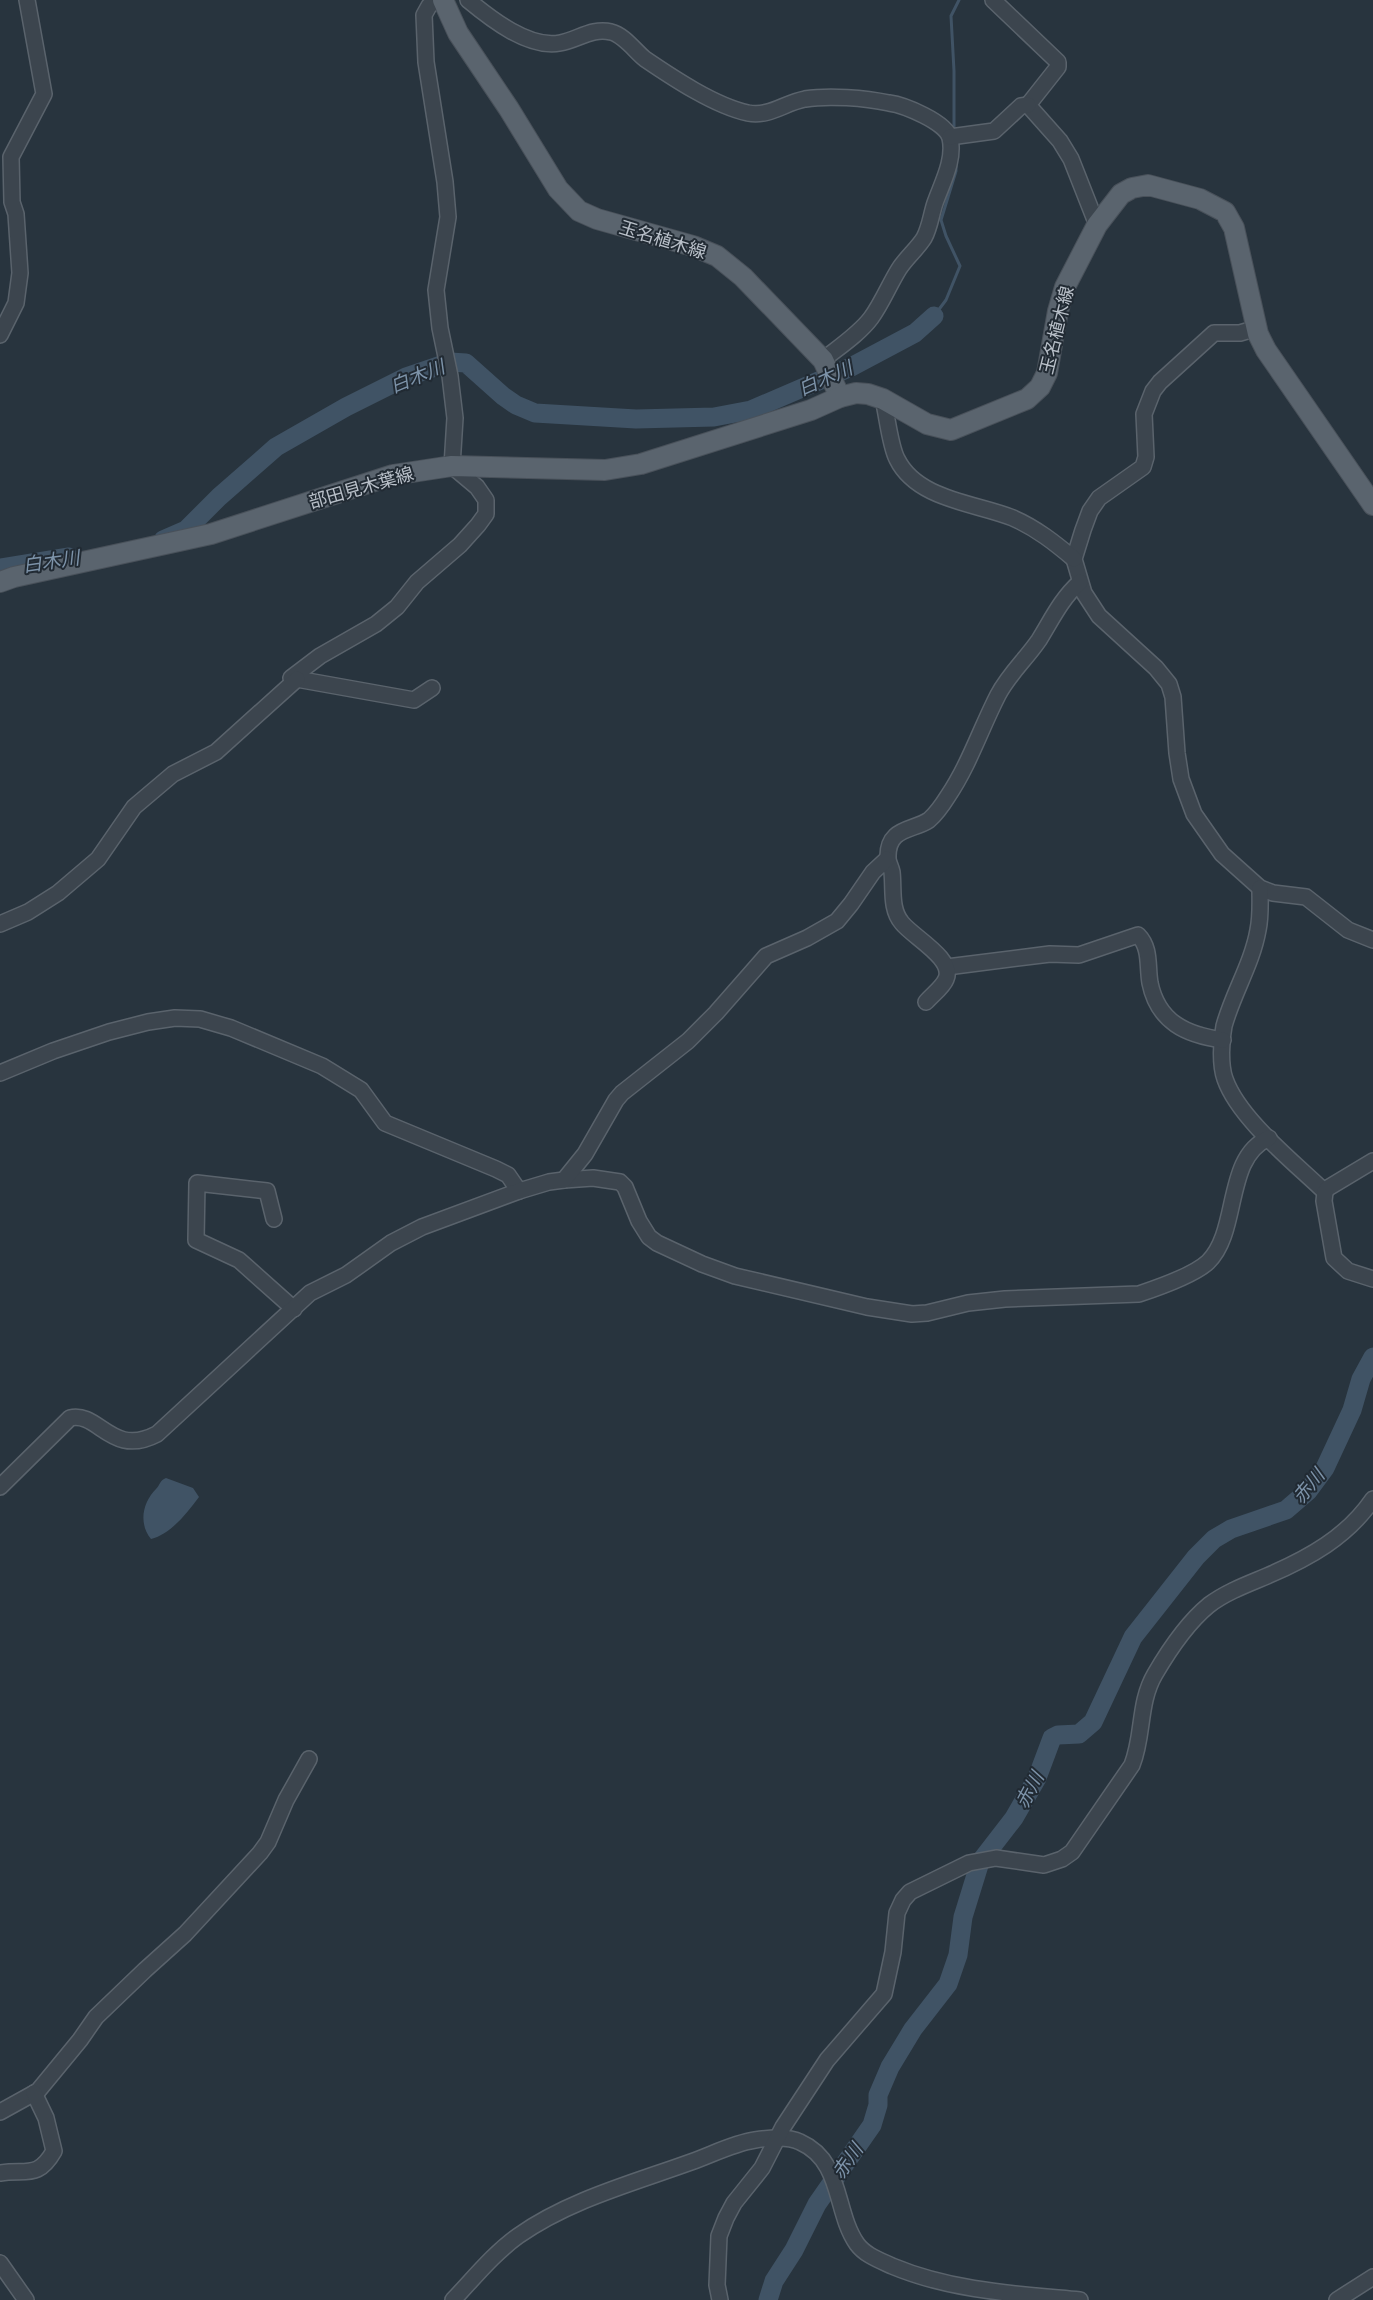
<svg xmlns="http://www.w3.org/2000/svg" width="1373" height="2300" font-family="Manrope,'Noto Sans JP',sans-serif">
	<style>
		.water { fill: #405365 }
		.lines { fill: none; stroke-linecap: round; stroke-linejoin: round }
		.stream { stroke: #405365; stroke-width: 3 }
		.river { stroke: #405365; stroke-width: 19 }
		.minor-casing { stroke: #5a636c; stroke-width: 18 }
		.major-casing { stroke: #49515a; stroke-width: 22 }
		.minor { stroke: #3c454e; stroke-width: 15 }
		.major { stroke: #5a646e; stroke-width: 20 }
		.labels { text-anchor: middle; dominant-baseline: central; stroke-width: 4; stroke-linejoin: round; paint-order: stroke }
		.street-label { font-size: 18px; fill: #b9c0c9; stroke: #212a33 }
		.water-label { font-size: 19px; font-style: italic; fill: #7d93a9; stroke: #212a33 }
	</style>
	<rect width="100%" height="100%" fill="#28343e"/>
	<path class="water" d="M166,1478L193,1488L199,1497C187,1513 171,1534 151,1539C138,1523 143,1502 156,1489C160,1485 160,1480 166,1478Z"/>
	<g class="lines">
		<g class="stream">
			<polyline points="954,132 954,71 951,16 959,0"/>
			<polyline points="934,316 946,300 960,266 946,236 941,220 956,171 956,166"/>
		</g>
		<g class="river">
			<polyline points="163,540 186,530 219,497 276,447 346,407 406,377 450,362 466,363 503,396 516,405 535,413 636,419 714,417 751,410 851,367 915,333 934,316"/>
			<polyline points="0,568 69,557"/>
			<polyline points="768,2300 774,2281 794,2250 817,2204 872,2125 878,2105 878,2095 890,2067 913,2029 948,1984 958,1955 963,1917 980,1862 1014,1818 1037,1778 1052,1738 1058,1735 1079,1734 1093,1722 1133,1637 1196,1557 1214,1539 1231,1529 1286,1510 1308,1491 1325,1468 1352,1410 1361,1379 1373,1357"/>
		</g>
		<g class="minor-casing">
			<g id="minor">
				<path d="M468,0C491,19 529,49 560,43C577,40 593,27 611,32C624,35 635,51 645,59C673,78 715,106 748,113C770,117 784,103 805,99C829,95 865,98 889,103C904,105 946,122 950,138C955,160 942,183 935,203C931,215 930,227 924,238C917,249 906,258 899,269C889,285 882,303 871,318C859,334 839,347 823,360"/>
				<polyline points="993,0 1058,62 1058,67 1028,105 1060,141 1071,159 1097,225"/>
				<polyline points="950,137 994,131 1021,106 1028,105"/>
				<polyline points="1257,328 1240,333 1214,333 1160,382 1153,391 1144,414 1146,457 1143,467 1099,498 1090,511 1083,530 1074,559 1084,593 1099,616 1156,668 1169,684 1173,697 1177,753 1181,779 1194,814 1222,854 1260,888 1273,893 1306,897 1348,930 1373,940"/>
				<polyline points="0,335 16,303 20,273 16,214 12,202 11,157 44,94 27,0"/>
				<path d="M883,399C887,415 890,446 897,459C917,500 976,503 1013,518C1036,528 1055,543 1074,559"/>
				<polyline points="432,688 414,700 291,678 320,656 376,624 397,607 417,582 460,545 478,525 486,514 486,500 477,487 452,466 455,418 450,376 440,328 436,290 448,217 445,182 426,62 424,15 429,6 436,0"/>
				<path d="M1260,888C1260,902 1261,916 1258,930C1252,964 1233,993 1224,1026C1221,1041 1220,1065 1225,1079C1239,1119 1295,1163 1325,1192"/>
				<polyline points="0,924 28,912 58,893 98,859 134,807 173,774 216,752 297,679"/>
				<path d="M947,967L1050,954L1079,955L1138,935C1151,948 1147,966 1150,983C1158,1022 1186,1035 1223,1040"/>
				<path d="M926,1002C932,995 943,987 946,979C955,959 913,937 902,923C890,909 894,889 892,872C891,867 888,862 888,858C887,827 913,831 929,820C936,814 943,804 948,796C969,765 981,728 998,695C1009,674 1026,659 1039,640C1052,619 1061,599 1080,582"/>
				<polyline points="0,1073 53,1051 109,1032 148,1022 175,1018 200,1019 231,1028 322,1066 361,1090 385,1123 496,1169 508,1175 519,1191"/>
				<polyline points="1373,1161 1328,1188 1325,1192 1324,1201 1334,1258 1348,1271 1373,1279"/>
				<path d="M564,1180L593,1178L620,1182L625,1187L639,1221L649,1237L657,1243L702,1264L735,1276L867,1307L912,1314L927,1313L968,1303L1005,1299L1139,1294C1157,1288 1194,1275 1208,1262C1240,1231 1224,1157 1269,1138"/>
				<polyline points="274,1219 267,1191 197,1183 196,1240 239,1260 294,1309"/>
				<path d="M0,1487L70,1418C99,1411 111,1458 157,1434L310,1293L346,1275L391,1243L422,1227L519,1191L549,1182L564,1180L585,1154L616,1100L622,1093L688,1041L716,1013L766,956L807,938L837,921L851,904L873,872L887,859"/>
				<polyline points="0,2112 38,2091 80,2040 96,2017 145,1970 185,1934 260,1853 268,1842 286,1800 309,1759"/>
				<path d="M0,2173C27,2169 38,2179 54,2151L46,2118L34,2093"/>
				<polyline points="0,2263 26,2300"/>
				<path d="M453,2300C474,2278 493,2254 518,2236C569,2200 633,2183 691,2162C711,2155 734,2143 755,2140C768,2138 788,2136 800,2142C843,2161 834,2211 857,2244C865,2255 879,2260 892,2266C952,2291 1015,2294 1080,2300"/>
				<path d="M720,2300L717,2285L719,2236L726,2218L734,2203L762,2168L783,2127L827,2060L884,1994L893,1952L897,1913L903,1900L910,1892L969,1863L996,1858L1044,1865L1062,1859L1072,1852L1132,1765C1144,1735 1138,1703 1155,1674C1169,1650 1187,1623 1209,1605C1226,1592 1248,1584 1267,1576C1309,1558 1347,1537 1373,1499"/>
				<polyline points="1337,2300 1373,2277"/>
			</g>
		</g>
		<g class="major-casing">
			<g id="major">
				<polyline points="443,0 458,33 509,109 558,189 579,211 597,219 693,246 717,256 743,277 823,360 840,397"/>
				<polyline points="0,582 14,577 211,534 393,475 452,466 605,470 641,464 811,410 840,397 856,393 868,394 883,399 927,424 951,430 1027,399 1040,387 1047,373 1058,311 1065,287 1097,225 1121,194 1132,188 1148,185 1200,199 1225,212 1234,228 1258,334 1266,350 1373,505"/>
			</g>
		</g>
		<use href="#minor" class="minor"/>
		<use href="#major" class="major"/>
	</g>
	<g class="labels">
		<g class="street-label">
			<text transform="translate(663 239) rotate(17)">玉名植木線</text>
			<text transform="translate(1056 330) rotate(-76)">玉名植木線</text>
			<text transform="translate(361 487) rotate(-16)">部田見木葉線</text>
		</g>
		<g class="water-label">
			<text transform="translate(417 376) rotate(-22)">白木川</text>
			<text transform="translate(825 378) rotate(-24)">白木川</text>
			<text transform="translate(51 561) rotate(-8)">白木川</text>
			<text transform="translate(1308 1486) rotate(-50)">赤川</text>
			<text transform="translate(1029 1790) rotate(-62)">赤川</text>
			<text transform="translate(847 2161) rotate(-55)">赤川</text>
		</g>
	</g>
</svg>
